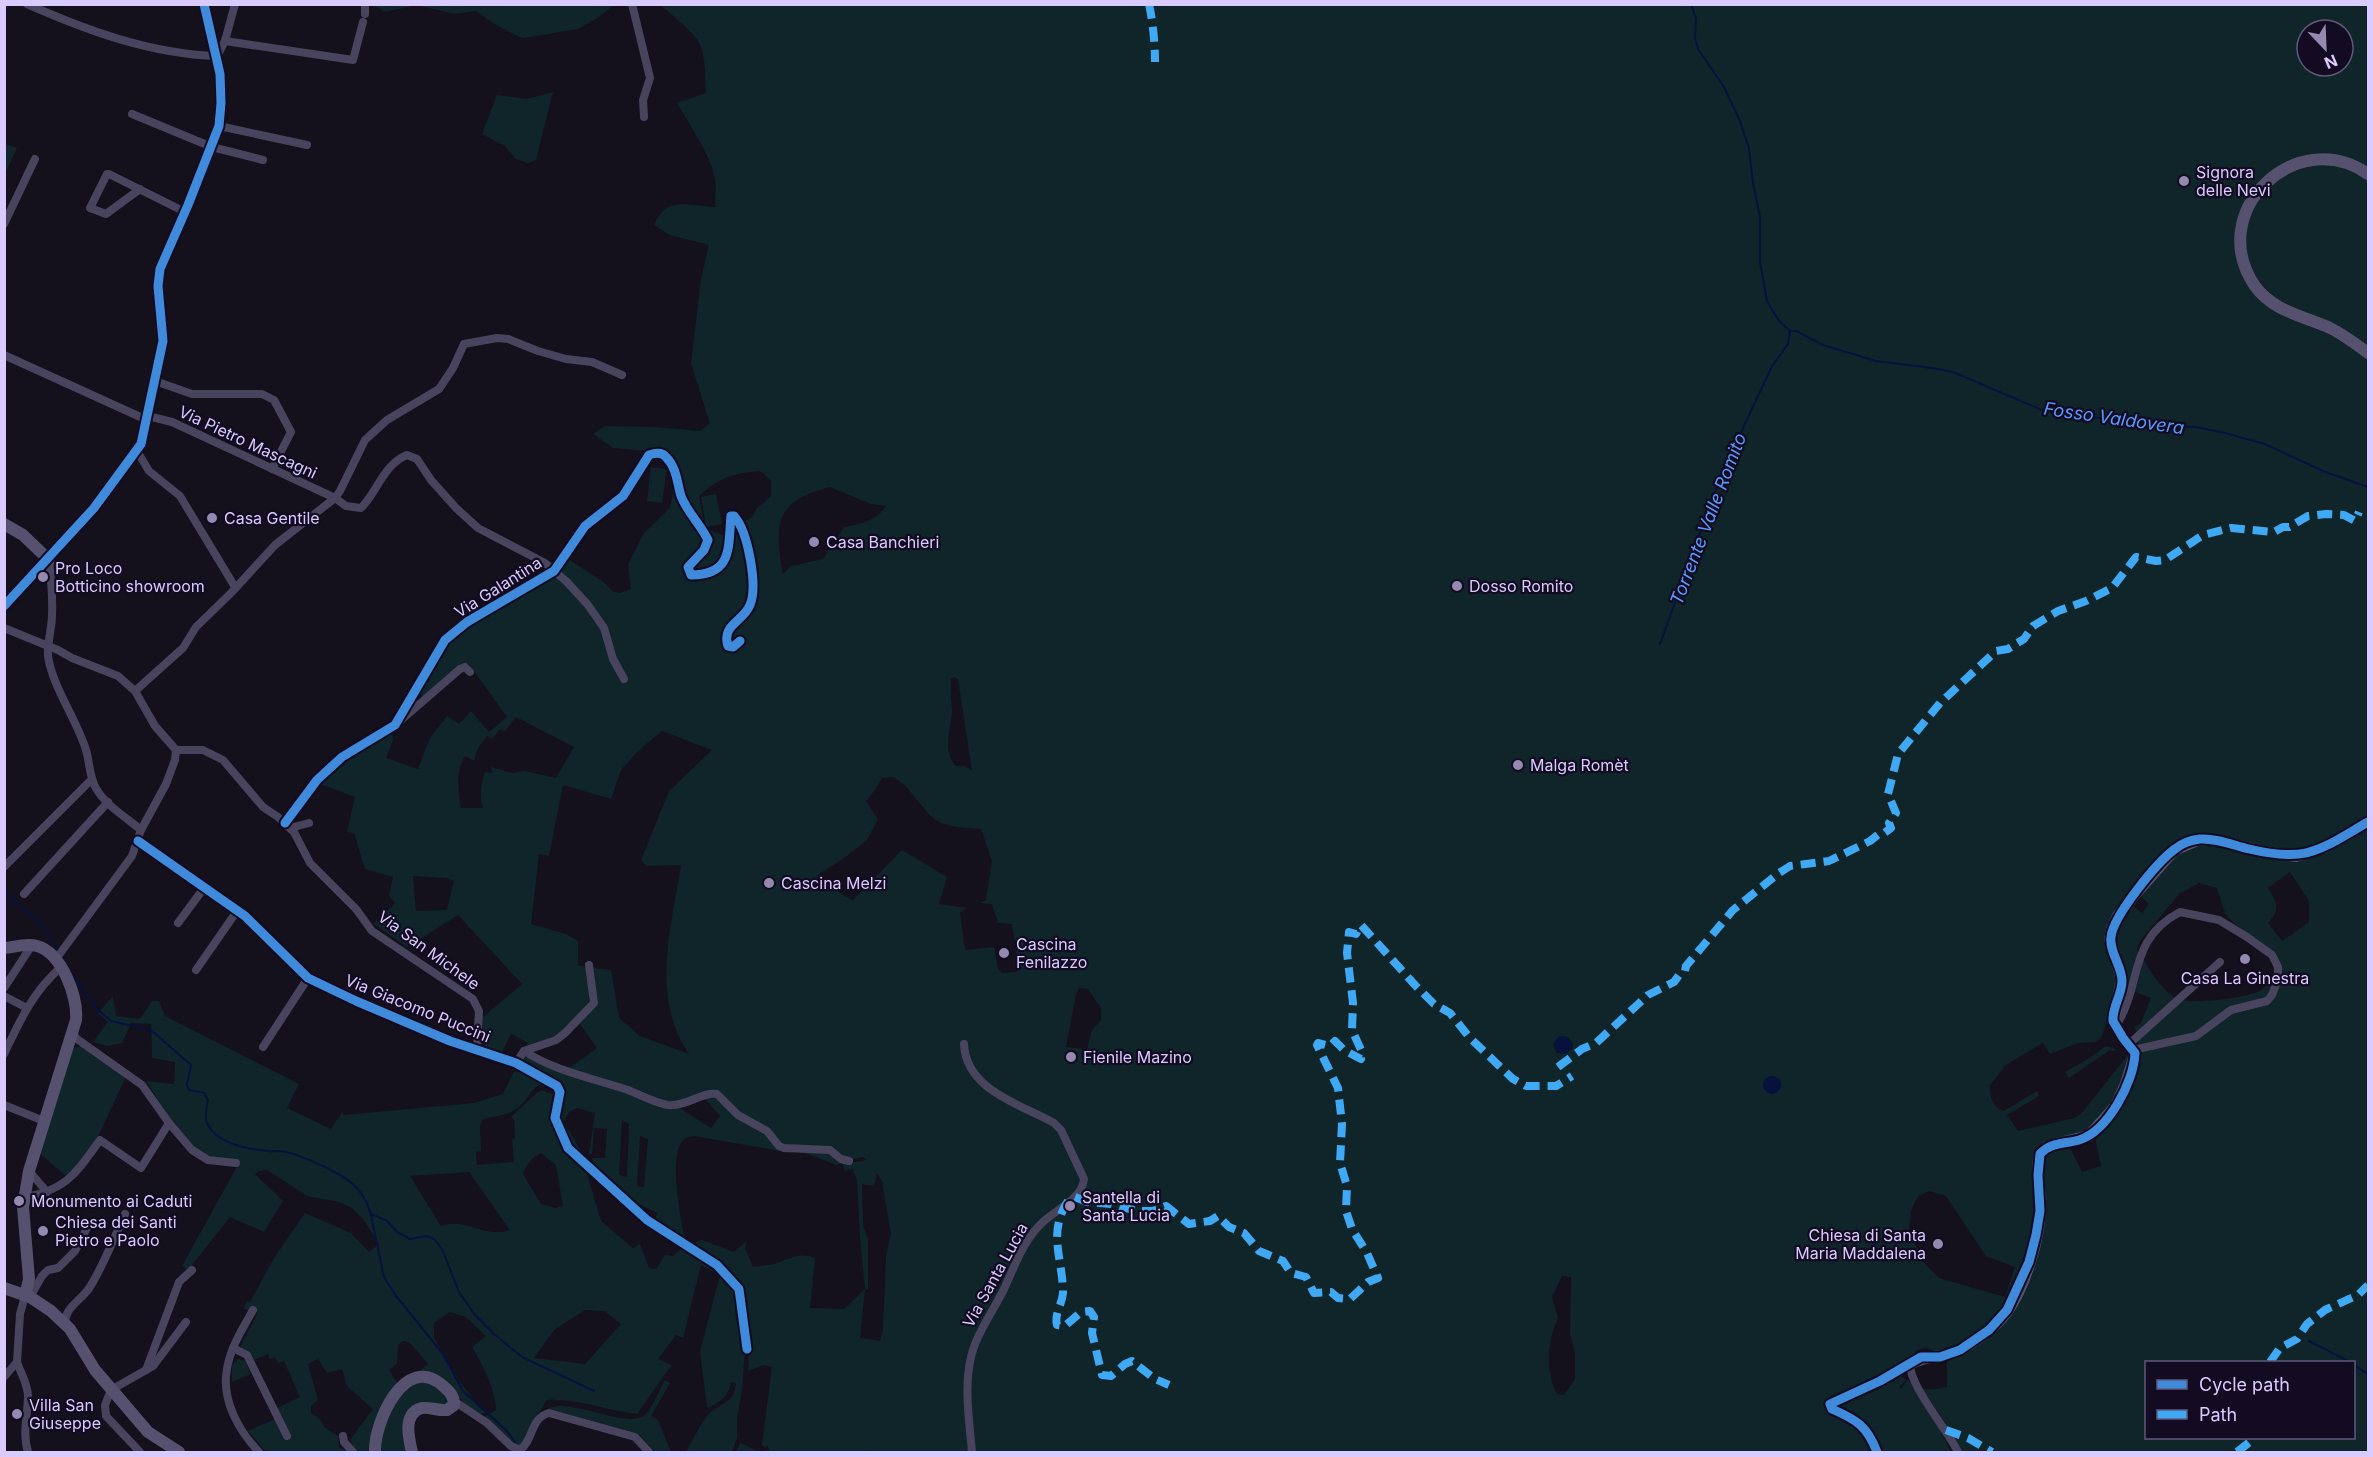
<svg xmlns="http://www.w3.org/2000/svg" width="2373" height="1457" font-family="Inter,sans-serif">
	<style>
		.green { fill: #0f252a; fill-rule: evenodd }
		.water { fill: #06123d }
		.lines { fill: none; stroke-linecap: round; stroke-linejoin: round }
		.stream { stroke: #06123d; stroke-width: 2 }
		.street { stroke: #49445e; stroke-width: 8 }
		.secondary { stroke: #575170; stroke-width: 12 }
		.quiet { stroke: #3fa9f5; stroke-width: 8; stroke-dasharray: 15 8; stroke-linecap: butt }
		.cycleway-casing { stroke: #120b21; stroke-width: 13 }
		.cycleway { stroke: #408adc; stroke-width: 9 }
		.poi-dot { fill: #948ab0; stroke: #120b21; stroke-width: 2 }
		.labels { text-anchor: middle; dominant-baseline: central; stroke-width: 4.5; stroke-linejoin: round; paint-order: stroke }
		.poi-label { font-size: 16px; fill: #d9cbff; stroke: #120b21; text-anchor: start }
		.street-label { font-size: 16px; fill: #d9cbff; stroke: #120b21 }
		.water-label { font-size: 18px; font-style: italic; fill: #599aff; stroke: #120b21 }
	</style>
	<rect width="100%" height="100%" fill="#14101c"/>
	<g class="green">
		<path d="M372,5H614L599,17L578,29L524,38C514,36 484,18 476,11L455,14L416,5L386,12Z"/>
		<path d="M660,5H2368V170C2290,117 2193,221 2255,294C2275,318 2307,323 2334,337C2346,344 2357,352 2368,359V819C2345,827 2325,848 2299,851C2260,855 2209,821 2175,844C2162,852 2153,866 2144,877C2135,887 2111,913 2108,924C2101,945 2117,961 2117,981C2117,990 2105,1029 2101,1038L2095,1042L2078,1043L2050,1054L2043,1043L2006,1065L1990,1085C1990,1097 1992,1107 2004,1111L2037,1091L2039,1096L2007,1115L2018,1131L2074,1118L2081,1114L2131,1051L2132,1055C2121,1080 2117,1111 2092,1130C2080,1140 2046,1138 2038,1152C2032,1162 2039,1196 2038,1210C2034,1263 2000,1347 1939,1354C1931,1348 1925,1346 1916,1351L1915,1358L1886,1376L1896,1385L1894,1382L1900,1375L1906,1380L1899,1387L1901,1389L1908,1379L1936,1422L1951,1452H868L867,1450L866,1452H736L740,1443L760,1452L769,1450L768,1446L765,1447L762,1445L772,1367L763,1365L748,1371L749,1352L742,1290C730,1271 709,1256 689,1246L691,1244L702,1240L734,1252L747,1241L745,1248L753,1267C761,1266 770,1265 777,1263C792,1258 799,1252 815,1258L810,1308L844,1309L865,1289L860,1237L857,1180L852,1169L845,1171L842,1163L837,1165L805,1153L827,1152L842,1163H847L863,1161L866,1159L862,1157L851,1160L829,1148L788,1146L780,1151L695,1136C692,1137 688,1136 686,1138C666,1149 681,1217 684,1236L673,1237L654,1220L658,1213L632,1201L595,1168L592,1158H605L607,1129L594,1128L592,1154H589L595,1113L577,1108L569,1112L564,1122L582,1153L579,1156L568,1145L565,1147L585,1167L601,1221L633,1248L640,1244L649,1268L656,1269L665,1255L673,1256L682,1248L702,1259L737,1290L745,1349L742,1390L737,1418V1438L732,1452H686C693,1441 699,1424 709,1414C722,1401 733,1406 736,1383L731,1382C729,1397 720,1402 707,1408L700,1351L720,1275L701,1265L683,1338L676,1335L658,1359L672,1365L637,1414C607,1411 577,1398 547,1400L532,1423L524,1445L516,1447L482,1418L496,1410C495,1388 483,1366 472,1347L486,1336L466,1317L450,1312L434,1323V1338L460,1382L474,1400L488,1412C470,1421 452,1383 436,1377C430,1374 423,1374 417,1373L428,1364L409,1342L403,1341L398,1345L397,1364L389,1370L399,1385C383,1405 369,1425 371,1452H356L350,1440L373,1409L347,1386L342,1369L327,1373L318,1359L308,1364L318,1400L311,1406V1413L320,1419L324,1427L338,1436L339,1447L350,1452H266L248,1431L275,1419L285,1439L290,1438L277,1408L300,1397L284,1361L278,1363L275,1357L270,1359L268,1354L254,1360L249,1352L241,1349V1345L258,1313L253,1310L243,1309L247,1301L250,1302L274,1258L305,1213L351,1233L369,1252L379,1244L363,1219L352,1208L339,1202L307,1196L267,1170L259,1171L255,1174L283,1201L264,1232L230,1217L188,1270L182,1266L240,1161C231,1160 221,1160 212,1157C185,1150 161,1103 146,1081L174,1084L175,1062L152,1058L151,1024L131,1023L122,1043L107,1046L93,1042L108,1022L98,1013L113,996L116,1016L140,1019L152,1001H159L165,1016L299,1084L287,1108L331,1129L342,1112L344,1115L474,1103L503,1094L514,1072C528,1069 540,1079 552,1085L555,1088L553,1090L539,1085C532,1089 528,1097 523,1103C512,1115 498,1116 483,1119L480,1126L481,1151L476,1152L477,1165L514,1162L512,1139L515,1138L514,1120L511,1117L538,1092L542,1090L555,1095L556,1104L560,1103L564,1093L561,1086L519,1060L525,1052L569,1068L597,1048L579,1023L597,1004L594,968L611,970L619,1018L640,1036L689,1054C650,996 671,929 681,865L646,866L641,860L669,791L712,750L662,731L637,752L621,770L611,799L563,785L549,856L539,854L531,924L566,934L578,941V965L587,967C588,977 590,989 589,1000C587,1021 543,1044 524,1048L528,1043L511,1034L500,1056L484,1050L482,1018L522,984L458,915L407,947L374,924L395,903L389,896L393,877L365,869L354,833L347,832L355,797L318,783L345,758L392,731L393,740L386,758L418,769L430,738L447,716L459,724L471,711L489,732L507,717L469,664H462L424,699L417,689L447,642L470,625L552,575L565,557L602,581L614,592L620,593L631,589L628,565L644,533L670,508L675,484L671,457L657,450L648,451L613,448L593,434L605,426L654,427L700,431L710,424L691,363L701,279L709,245L670,235L654,225C667,194 690,207 716,207C714,197 717,188 715,179C711,155 689,124 677,103L706,93C705,77 706,54 698,41C691,30 670,13 660,5ZM2307,30H2343V66H2307ZM760,471L771,480V496L757,508L752,517L722,535L705,528L699,497C716,478 735,473 760,471ZM830,487L871,504L886,506C876,521 861,524 844,527L823,559L791,566L783,574C774,523 775,501 830,487ZM954,677L958,679L972,771L965,766H956C941,751 952,727 952,709C951,699 950,689 951,679ZM516,717L574,747L556,778L525,771L512,773L491,767L492,773L485,772C481,783 479,796 483,808H461C458,789 455,773 465,756L474,761L478,748L487,736L492,739L500,729L505,731ZM893,777C912,787 922,812 938,821C951,829 967,827 981,829L992,861L986,900L979,903L992,904L998,923L1012,924L1019,969L1016,972L1002,973L998,969L994,947L965,950L960,912L967,908L939,904L947,877L902,850L853,900L846,897L816,876L843,859L867,840L878,819L866,801L875,790L882,778ZM413,876L447,878L454,881L447,910L416,911ZM1079,988L1088,989L1101,1008V1020L1092,1030L1087,1049L1066,1047L1076,995ZM1560,1037H1568L1573,1044L1572,1049L1566,1053H1557L1553,1044ZM1773,1076L1780,1080L1781,1087L1775,1093C1769,1095 1765,1091 1763,1085L1767,1078ZM708,1092H712L714,1095L704,1098L720,1116L711,1128L680,1108L676,1101L690,1100ZM622,1120L629,1124L627,1177L619,1175ZM640,1136L648,1139L644,1187L637,1186ZM541,1153L556,1165L563,1206L555,1208L541,1204L523,1174C527,1163 531,1159 541,1153ZM469,1172L510,1230C483,1239 467,1217 441,1226L410,1176ZM877,1174L882,1181L891,1234L886,1256L883,1330L880,1341L860,1338L865,1289L868,1290V1239L863,1226L862,1184L874,1186ZM1929,1191L1946,1196L1986,1256L2015,1267L2005,1297L1939,1278L1923,1262L1909,1231L1911,1211L1918,1196ZM1562,1276L1571,1277L1570,1334L1575,1352V1379L1564,1395L1557,1394C1545,1371 1547,1342 1558,1318L1552,1297ZM585,1310L604,1311L621,1324L585,1364L534,1358L554,1330Z"/>
		<polygon points="553,92 536,160 528,163 516,159 505,146 482,134 497,95 527,99"/>
		<polygon points="5,144 17,148 5,174 4,144"/>
		<path d="M2336,163L2368,177V346L2279,300C2234,268 2235,211 2280,179C2285,175 2292,168 2299,166C2310,163 2324,164 2336,163Z"/>
		<polygon points="651,467 667,469 662,503 647,501"/>
		<polygon points="716,494 722,524 706,527 701,497"/>
		<path d="M2368,825V1452H1960L1944,1421L1922,1389H1939L1947,1387V1358L1994,1329L2032,1264L2042,1161L2048,1152L2069,1146L2082,1172L2101,1166L2095,1137L2138,1059L2142,1052L2170,1044L2140,1045L2135,1040L2140,1037L2134,1027L2141,1023L2151,998L2125,988C2117,950 2106,939 2132,905L2142,913L2149,904L2140,896L2180,850L2196,842L2288,859ZM2290,872L2309,901V922L2282,941L2268,923C2281,909 2277,902 2268,888ZM2199,883L2217,888C2220,896 2222,907 2226,914C2238,932 2268,940 2274,964C2276,975 2266,989 2255,993C2240,998 2187,1006 2174,997C2158,986 2147,965 2137,949L2140,941L2179,894ZM2146,1362H2354V1438H2146Z"/>
		<polygon points="81,1044 122,1074 125,1079 94,1145 67,1177 37,1151 70,1048 79,1047"/>
		<polygon points="2106,1046 2116,1049 2115,1051 2110,1050 2069,1078 2065,1072 2088,1059"/>
		<polygon points="238,1359 245,1361 251,1374 232,1382 232,1365"/>
		<path d="M665,1380L670,1383L651,1416L658,1420L671,1452H655L640,1435L560,1412H544C562,1391 631,1434 647,1413C654,1404 659,1391 665,1380Z"/>
		<path d="M416,1382L433,1383L448,1397V1405L417,1406L407,1452H379C384,1424 389,1398 416,1382Z"/>
	</g>
	<g class="water">
		<circle cx="1563" cy="1045" r="9"/>
		<circle cx="1772" cy="1085" r="9"/>
	</g>
	<g class="lines">
		<g class="stream">
			<polyline points="1691,4 1696,18 1695,38 1698,49 1724,87 1740,121 1749,149 1753,183 1760,217 1760,262 1767,301 1779,321 1790,331 1796,331 1823,345 1876,361 1932,368 1953,372 2042,410 2152,425 2196,427 2225,433 2265,444 2323,471 2368,487"/>
			<polyline points="1660,644 1721,475 1772,366 1788,344 1790,331"/>
			<polyline points="4,892 39,922 59,952"/>
			<path d="M71,973L96,1008L111,1021L151,1030L191,1065L187,1085L189,1090L204,1093L208,1100C207,1107 204,1116 207,1123C216,1144 247,1149 268,1151C274,1152 280,1150 286,1152C299,1155 309,1160 321,1165C347,1178 362,1185 371,1214L387,1221L397,1232L410,1239L426,1236L434,1239L442,1249L459,1292L475,1315L494,1334L522,1357L594,1391"/>
			<polyline points="371,1215 384,1277 396,1296 443,1354 463,1391 507,1431 517,1445"/>
			<polyline points="2309,1341 2350,1362"/>
			<polyline points="2354,1365 2368,1374"/>
		</g>
		<g class="street">
			<path d="M27,4C88,31 151,54 217,56L225,41L235,4"/>
			<polyline points="365,4 365,14"/>
			<polyline points="632,4 650,78 643,100 644,117"/>
			<polyline points="225,41 353,60 363,22"/>
			<polyline points="132,114 212,147 263,160"/>
			<polyline points="219,126 307,145"/>
			<polyline points="140,189 106,214 90,208 107,174 109,174 185,212"/>
			<polyline points="4,224 35,159"/>
			<polyline points="4,355 147,420"/>
			<polyline points="155,381 192,394 262,394 274,400 291,432 272,469"/>
			<path d="M148,416L172,422L335,498L346,506L361,508C377,492 384,464 407,455L417,459L431,480L456,508L478,528L545,563L567,582L588,605L604,628L613,659L624,679"/>
			<polyline points="137,451 149,471 180,496 235,587"/>
			<path d="M49,560C51,578 53,596 52,615C52,628 47,643 48,656C52,686 77,720 86,750C90,763 89,778 97,790C107,806 127,818 141,830"/>
			<polyline points="4,628 58,650 72,658 118,676 135,691 155,726 176,750"/>
			<polyline points="135,691 183,648 196,627 231,593 275,545 335,498 340,491 365,440 387,420 439,389 453,368 464,344 497,338 508,339 538,351 566,359 592,362 622,375"/>
			<polyline points="400,721 460,669 465,667 470,672"/>
			<polyline points="176,750 203,750 223,760 263,807 278,817 294,832 310,863 356,909 372,931 473,999 479,1011 477,1050"/>
			<path d="M285,823L317,780L342,757L395,725L445,640L467,622L554,571L585,526L623,496L649,455C655,453 662,452 666,457C677,468 677,483 681,496C687,512 701,525 708,540L704,550L688,567L691,575C733,575 728,547 731,516H734C748,531 758,586 750,605C743,622 721,625 728,646L733,647L740,641"/>
			<polyline points="290,828 309,823"/>
			<polyline points="138,841 245,916 308,978 356,1001 450,1041 516,1063 557,1086 560,1092 555,1118 568,1148 647,1220 717,1265 739,1289 747,1349"/>
			<polyline points="4,867 92,779"/>
			<polyline points="24,894 108,802"/>
			<polyline points="178,923 204,888"/>
			<polyline points="56,959 132,856 141,830 166,784 175,760 176,750"/>
			<polyline points="196,970 237,911"/>
			<polyline points="4,988 32,945"/>
			<polyline points="4,996 27,1008"/>
			<path d="M2116,1026C2143,983 2127,940 2180,912L2219,920L2247,937L2272,955L2278,967V979L2272,995L2267,1001L2231,1010L2196,1036L2133,1050"/>
			<polyline points="72,1032 77,1039 142,1085 169,1123 192,1150 208,1160 236,1163"/>
			<path d="M964,1044C966,1090 1020,1104 1054,1123L1061,1130L1084,1179C1082,1201 1051,1211 1038,1227C1023,1243 1014,1267 1005,1287C996,1306 983,1324 975,1344C962,1377 969,1418 972,1452"/>
			<polyline points="2128,1045 2220,962"/>
			<polyline points="263,1047 308,978"/>
			<path d="M524,1051C557,1072 592,1078 628,1090C641,1095 655,1103 668,1105C686,1107 703,1091 717,1094L738,1115L767,1131L779,1146L784,1148L830,1150L841,1159L849,1161"/>
			<path d="M4,1054C21,1019 32,993 61,967"/>
			<polyline points="516,1063 524,1051 556,1040 565,1033 594,1003 589,965"/>
			<polyline points="4,1105 44,1121"/>
			<polyline points="29,1171 47,1192"/>
			<path d="M24,1197C66,1191 77,1172 100,1140L141,1168L169,1123"/>
			<polyline points="30,1297 42,1276 48,1270 58,1268 75,1251 88,1226"/>
			<path d="M253,1310C243,1328 230,1348 227,1369C221,1400 239,1431 259,1452"/>
			<path d="M65,1325C64,1307 81,1301 90,1287C104,1264 114,1238 125,1214"/>
			<polyline points="233,1348 247,1355 287,1436"/>
			<path d="M17,1362C21,1374 27,1382 28,1395C28,1414 22,1433 28,1452"/>
			<polyline points="146,1370 179,1282 192,1270"/>
			<polyline points="4,1377 17,1362 20,1314 25,1296"/>
			<path d="M454,1401L487,1423L511,1446L520,1450C534,1440 530,1418 549,1413L635,1437L649,1452"/>
			<polyline points="343,1436 344,1442 353,1452"/>
			<polyline points="140,1452 106,1416 105,1405 111,1390 153,1366 186,1322"/>
			<path d="M1877,1452C1867,1426 1857,1420 1832,1409L1830,1404L1880,1381L1910,1364C1909,1385 1947,1429 1958,1452"/>
		</g>
		<g class="secondary">
			<path d="M2368,174C2296,124 2204,212 2255,286C2273,311 2303,316 2330,328C2344,335 2356,344 2368,353"/>
			<polyline points="4,524 23,535 49,560"/>
			<polyline points="4,606 94,508 141,444 163,341 158,286 160,269 188,205 219,126 221,103 220,74 204,4"/>
			<path d="M4,948C15,947 27,943 37,946C62,953 78,997 76,1020L29,1171L23,1207L29,1279L25,1296"/>
			<polyline points="4,1288 30,1297 51,1311 70,1329 95,1370 148,1432 179,1452"/>
			<path d="M1910,1364C1927,1353 1945,1360 1962,1349C1978,1339 1997,1326 2008,1310C2025,1285 2039,1240 2040,1209C2041,1191 2035,1172 2040,1154L2046,1148L2056,1144L2089,1136L2116,1106L2126,1084L2135,1055L2133,1050L2123,1038L2113,1021L2122,980L2110,939L2112,929L2118,916L2135,894L2174,850L2200,839L2220,841L2264,852L2296,856L2323,848L2368,822"/>
			<path d="M375,1452C374,1422 405,1353 442,1385C449,1391 454,1395 454,1405L447,1410C439,1411 430,1407 422,1408C402,1413 409,1439 412,1452"/>
		</g>
		<g class="quiet">
			<path d="M1149,4C1153,23 1155,43 1155,62"/>
			<polyline points="1558,1067 1582,1049 1596,1043 1648,995 1674,982 1680,974 1685,971 1686,966 1733,910 1779,873 1790,866 1829,861 1870,841 1879,834 1883,834 1891,828 1889,823 1896,813 1888,794 1898,754 1940,703 1996,651 2008,649 2024,639 2033,626 2058,611 2086,601 2112,588 2136,557 2156,561 2165,560 2203,535 2231,528 2274,532 2283,527 2289,527 2308,516 2326,514 2344,515 2355,521 2359,512"/>
			<polyline points="1075,1197 1087,1202 1111,1204 1137,1211 1153,1211 1166,1206 1189,1224 1210,1221 1218,1216 1229,1227 1244,1233 1259,1251 1283,1261 1291,1273 1306,1277 1314,1293 1331,1292 1338,1298 1350,1299 1368,1282 1378,1278 1367,1253 1352,1229 1346,1211 1347,1186 1340,1163 1342,1124 1338,1088 1317,1045 1318,1043 1330,1046 1335,1041 1344,1050 1361,1059 1362,1052 1352,1030 1353,1003 1347,953 1349,932 1356,934 1361,925 1415,985 1434,1004 1450,1013 1470,1038 1513,1079 1526,1086 1556,1086 1572,1076"/>
			<path d="M1068,1201C1047,1233 1063,1259 1063,1293C1062,1305 1054,1314 1057,1325L1065,1326L1081,1312L1090,1311L1094,1317L1092,1333L1102,1375L1111,1376L1125,1364L1132,1361L1155,1379L1169,1385"/>
			<polyline points="2270,1362 2280,1348 2297,1339 2307,1324 2325,1310 2358,1295 2368,1285"/>
			<polyline points="1946,1430 1968,1438 1992,1452"/>
			<polyline points="2237,1452 2251,1441 2251,1438"/>
		</g>
		<g class="cycleway-casing">
			<g id="cycleway">
				<polyline points="4,606 94,508 141,444 163,341 158,286 160,269 188,205 219,126 221,103 220,74 204,4"/>
				<path d="M285,823L317,780L342,757L395,725L445,640L467,622L554,571L585,526L623,496L649,455C655,453 662,452 666,457C677,468 677,483 681,496C687,512 701,525 708,540L704,550L688,567L691,575C733,575 728,547 731,516H734C748,531 758,586 750,605C743,622 721,625 728,646L733,647L740,641"/>
				<polyline points="138,841 245,916 308,978 356,1001 450,1041 516,1063 557,1086 560,1092 555,1118 568,1148 647,1220 717,1265 739,1289 747,1349"/>
				<path d="M1877,1452C1867,1426 1857,1420 1832,1409L1830,1404L1880,1381L1921,1357H1940L1960,1350L1989,1330L2007,1310L2029,1262L2036,1235L2040,1211L2038,1175L2040,1154C2050,1142 2065,1144 2079,1140C2108,1131 2134,1082 2135,1053L2123,1038L2113,1021C2112,1007 2122,995 2122,981C2122,966 2109,952 2111,937C2113,916 2157,862 2175,849C2181,844 2191,840 2200,839C2216,838 2233,845 2249,849C2308,863 2319,850 2368,822"/>
			</g>
		</g>
		<use href="#cycleway" class="cycleway"/>
	</g>
	<g class="poi-dot">
		<circle cx="2184" cy="181" r="6"/>
		<circle cx="212" cy="518" r="6"/>
		<circle cx="814" cy="542" r="6"/>
		<circle cx="43" cy="577" r="6"/>
		<circle cx="1457" cy="586" r="6"/>
		<circle cx="1518" cy="765" r="6"/>
		<circle cx="769" cy="883" r="6"/>
		<circle cx="1004" cy="953" r="6"/>
		<circle cx="2245" cy="959" r="6"/>
		<circle cx="1071" cy="1057" r="6"/>
		<circle cx="19" cy="1201" r="6"/>
		<circle cx="1070" cy="1206" r="6"/>
		<circle cx="43" cy="1231" r="6"/>
		<circle cx="1938" cy="1244" r="6"/>
		<circle cx="17" cy="1414" r="6"/>
	</g>
	<g class="labels">
		<g class="poi-label">
			<text x="2196" y="172">Signora<tspan x="2196" dy="18">delle Nevi</tspan></text>
			<text x="224" y="518">Casa Gentile</text>
			<text x="826" y="542">Casa Banchieri</text>
			<text x="55" y="568">Pro Loco<tspan x="55" dy="18">Botticino showroom</tspan></text>
			<text x="1469" y="586">Dosso Romito</text>
			<text x="1530" y="765">Malga Romèt</text>
			<text x="781" y="883">Cascina Melzi</text>
			<text x="1016" y="944">Cascina<tspan x="1016" dy="18">Fenilazzo</tspan></text>
			<text x="2245" y="978" text-anchor="middle">Casa La Ginestra</text>
			<text x="1083" y="1057">Fienile Mazino</text>
			<text x="1082" y="1197">Santella di<tspan x="1082" dy="18">Santa Lucia</tspan></text>
			<text x="31" y="1201">Monumento ai Caduti</text>
			<text x="55" y="1222">Chiesa dei Santi<tspan x="55" dy="18">Pietro e Paolo</tspan></text>
			<text x="1926" y="1235" text-anchor="end">Chiesa di Santa<tspan x="1926" dy="18">Maria Maddalena</tspan></text>
			<text x="29" y="1405">Villa San<tspan x="29" dy="18">Giuseppe</tspan></text>
		</g>
		<g class="street-label">
			<text transform="translate(248 442) rotate(25)">Via Pietro Mascagni</text>
			<text transform="translate(498 587) rotate(-32)">Via Galantina</text>
			<text transform="translate(429 950) rotate(36)">Via San Michele</text>
			<text transform="translate(418 1008) rotate(22)">Via Giacomo Puccini</text>
			<text transform="translate(995 1275) rotate(-61)">Via Santa Lucia</text>
		</g>
		<g class="water-label">
			<text transform="translate(2114 418) rotate(8)">Fosso Valdovera</text>
			<text transform="translate(1708 519) rotate(-69)">Torrente Valle Romito</text>
		</g>
	</g>
	<rect width="2373" height="1457" fill="none" stroke="#d9cbff" stroke-width="12"/>
	<rect x="2145" y="1361" width="210" height="78" fill="#120b21" stroke="#62587a" stroke-width="1.5"/>
	<rect x="2157" y="1380" width="30" height="9" fill="#408adc" stroke="#62587a" stroke-width="1.5"/>
	<text x="2199" y="1391" font-size="18" fill="#d9cbff">Cycle path</text>
	<rect x="2157" y="1410" width="30" height="9" fill="#3fa9f5" stroke="#62587a" stroke-width="1.5"/>
	<text x="2199" y="1421" font-size="18" fill="#d9cbff">Path</text>
	<g transform="translate(2325 48) rotate(157)"><circle r="28" fill="#120b21" stroke="#62587a" stroke-width="1.5"/>
	<path d="M0-4.5L10 22L0 15L-10 22Z" fill="#948ab0"/>
	<text y="-9" font-size="16" font-weight="bold" text-anchor="middle" fill="#d9cbff">N</text>
	</g>
</svg>
